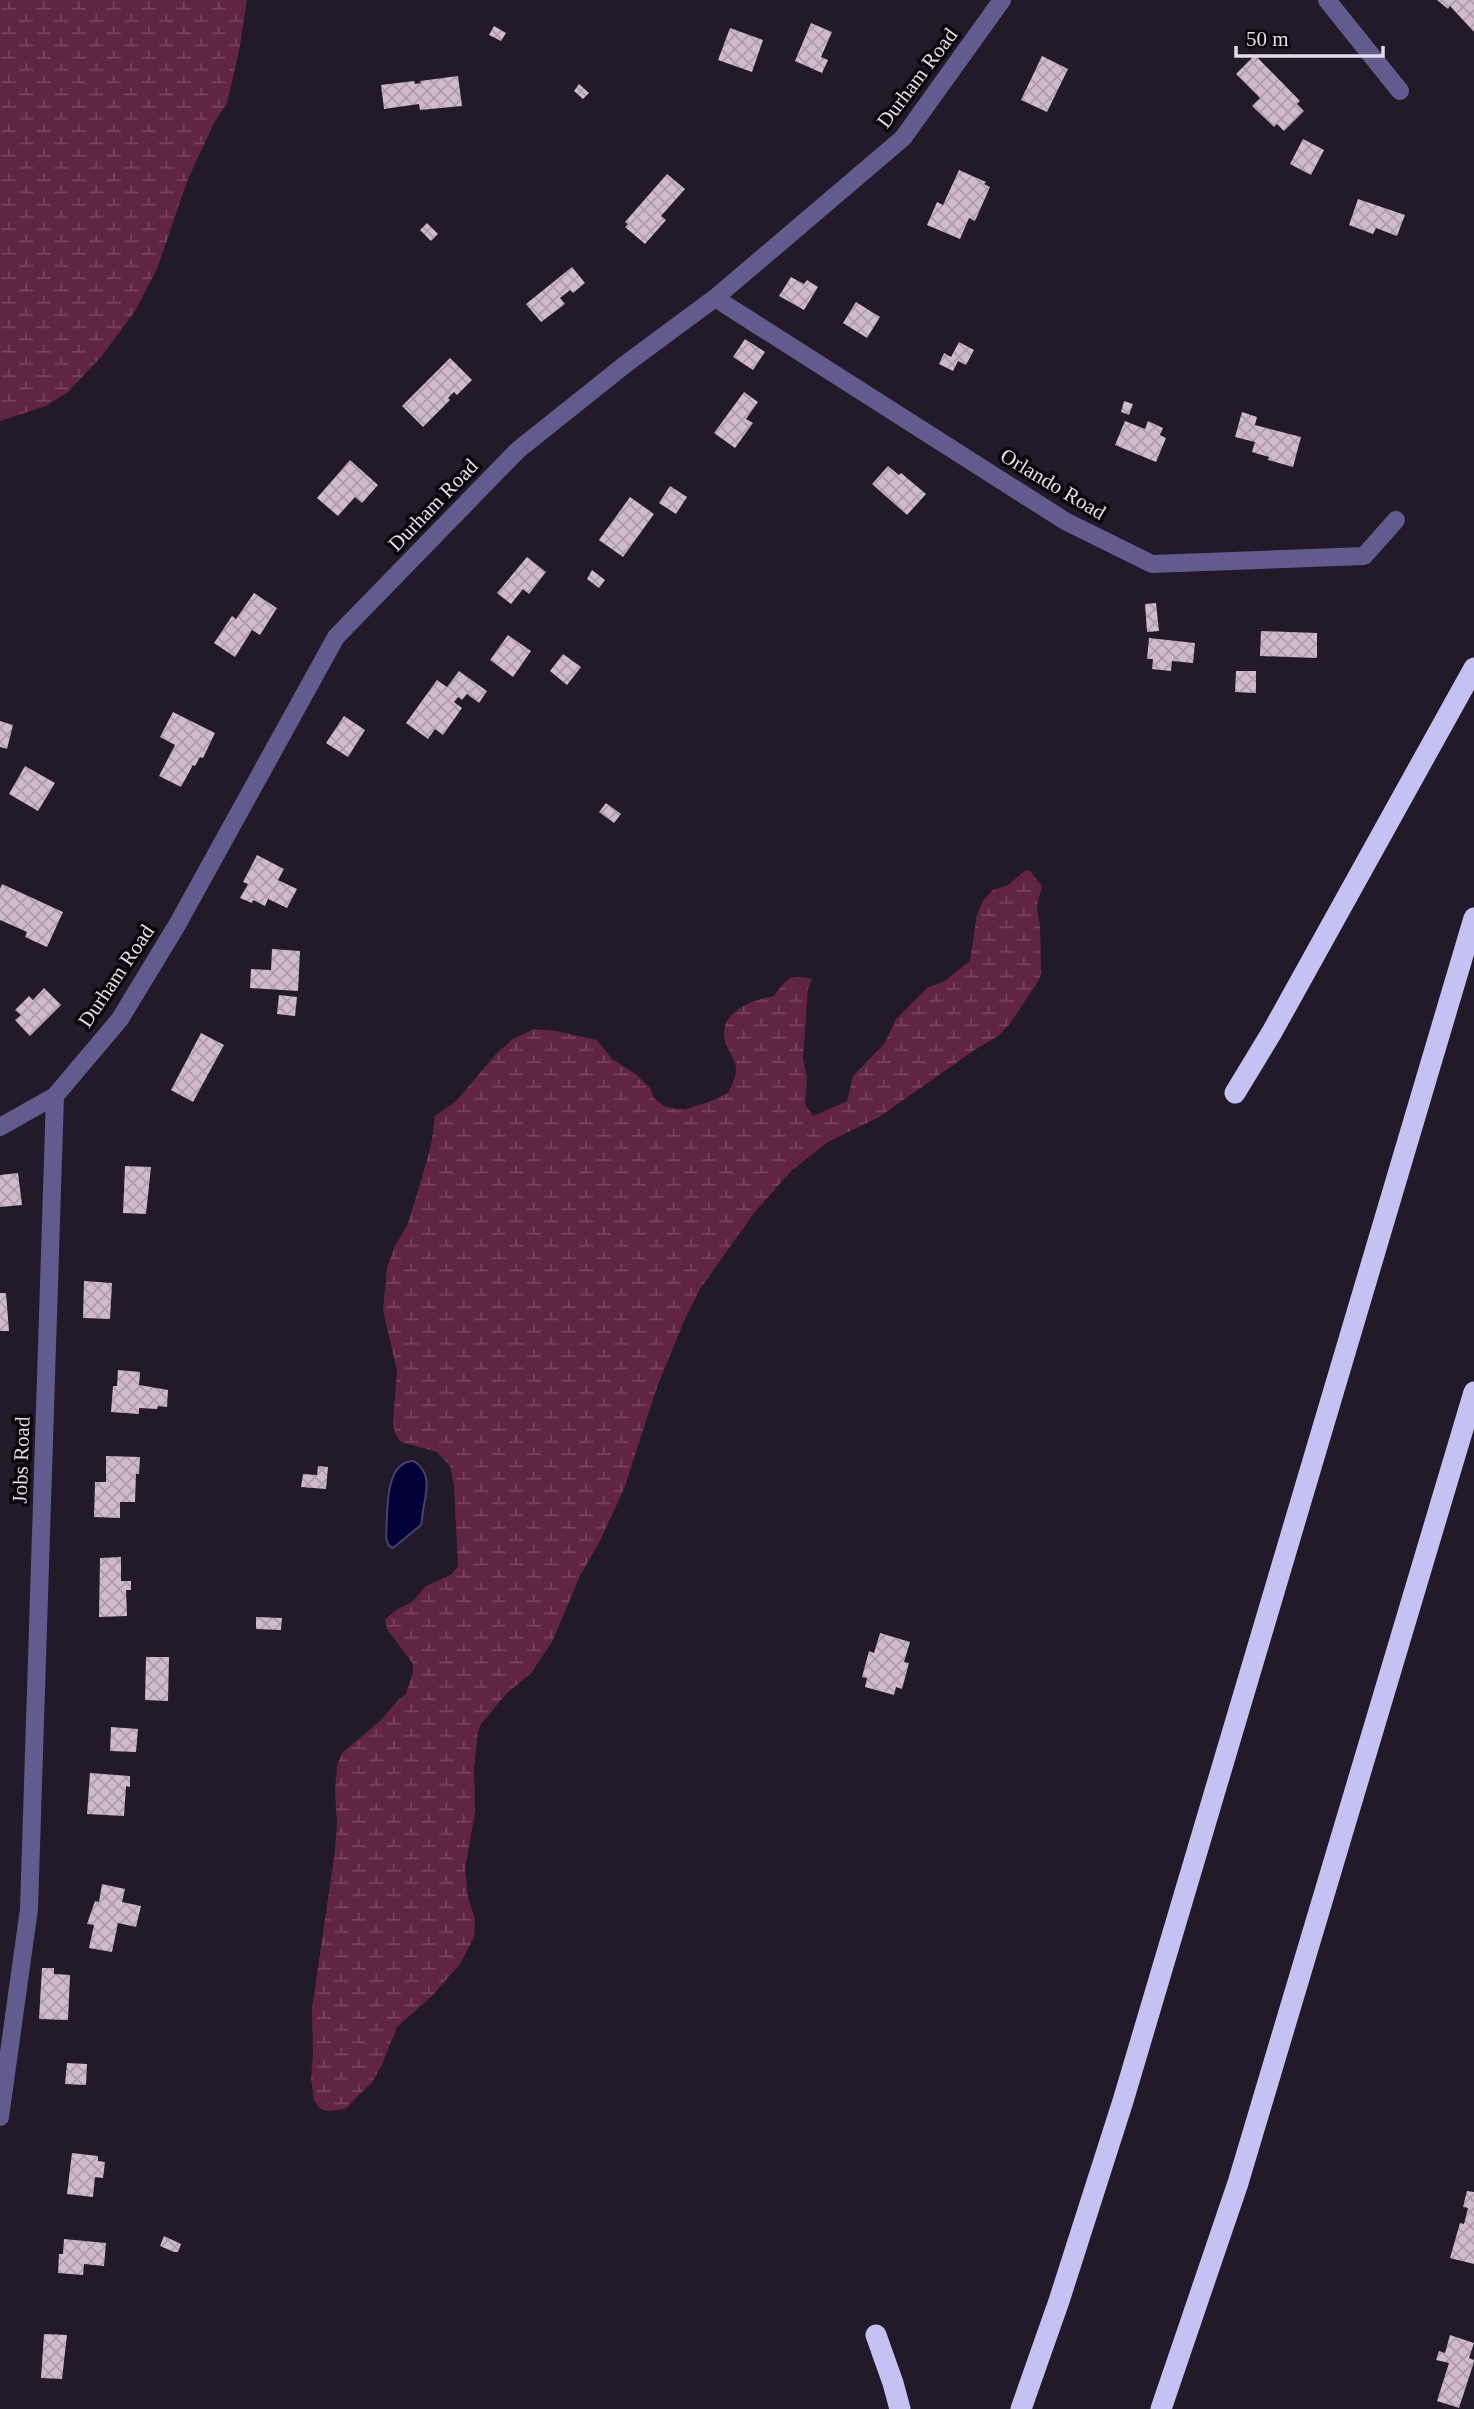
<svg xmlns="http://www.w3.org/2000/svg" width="1474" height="2409" font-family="Georgia,serif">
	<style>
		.wetland { fill: url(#wetland-marsh) }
		.water { fill: #020039; stroke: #46426e; stroke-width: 2 }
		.building { fill: url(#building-cross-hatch) }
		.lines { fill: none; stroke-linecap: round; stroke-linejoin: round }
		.street { stroke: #615c8d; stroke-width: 18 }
		.highway { stroke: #c5c1f2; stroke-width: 21 }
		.labels { text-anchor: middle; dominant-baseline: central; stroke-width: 7; stroke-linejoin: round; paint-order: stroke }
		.street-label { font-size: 21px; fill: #e3dde8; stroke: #09060c }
	</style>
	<defs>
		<pattern id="wetland-marsh" width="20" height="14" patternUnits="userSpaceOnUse" patternTransform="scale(1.75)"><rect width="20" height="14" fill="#622443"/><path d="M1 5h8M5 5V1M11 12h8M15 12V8" fill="none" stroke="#78435e"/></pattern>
		<pattern id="building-cross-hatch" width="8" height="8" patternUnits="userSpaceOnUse" patternTransform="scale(1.75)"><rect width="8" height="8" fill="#cfbacc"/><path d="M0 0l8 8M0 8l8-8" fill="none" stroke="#ac9caa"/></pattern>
	</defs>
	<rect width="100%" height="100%" fill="#221929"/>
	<g class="wetland">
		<polygon points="0,0 247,0 240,46 227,103 214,123 188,179 157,269 135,311 101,357 68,392 46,406 0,421"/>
		<path d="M1026,870L1030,871L1042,886L1037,906L1040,927L1041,973L1039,980L1009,1025L998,1036L976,1049L879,1117L828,1142L791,1171L754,1213L700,1289L684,1321L657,1387L624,1489L600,1541L580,1576L552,1642L531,1673L506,1694L481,1724L478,1732L474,1768L475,1813L465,1869L468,1897L475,1919L474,1937L471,1943L460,1964L432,1996L397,2027L382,2065L372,2082L345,2109L328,2111L319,2108L314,2100L311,2078L313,2053L312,2008L335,1851L337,1823L335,1791L337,1765L343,1752L381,1720L397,1701L406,1694L413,1672V1664L387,1629L385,1619L398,1609L412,1602L426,1586L452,1574L458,1566L454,1485L450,1466L437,1452L401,1442L395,1434L393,1421L397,1371L383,1310L387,1268L394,1248L408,1223L420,1184L431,1146L435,1116L457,1100L497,1053L513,1039L534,1029L556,1031L597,1040L612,1059L637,1075L650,1088L654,1098L664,1106L676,1109H687L711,1101L728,1093C732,1086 737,1074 736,1067C734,1058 728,1050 725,1041C718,1012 751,1000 774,996C787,978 789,974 812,979L808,989L803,1058L807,1078L805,1104L813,1116L847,1101L853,1076L885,1043L896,1019L928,987L943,982L970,961L977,914L984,899L993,890L1008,885Z"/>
	</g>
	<path class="water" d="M414,1461C436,1476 423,1498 422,1520L421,1525L393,1548L389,1546L386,1538C388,1515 383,1461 414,1461Z"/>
	<g class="building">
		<polygon points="1437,0 1474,0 1474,32 1450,6 1448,9"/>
		<polygon points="811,23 832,32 821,57 828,60 822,73 795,61"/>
		<polygon points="494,26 506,33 501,41 489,35"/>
		<polygon points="730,28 763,40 752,72 718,60"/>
		<polygon points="1255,55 1300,101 1297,104 1304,111 1284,131 1277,124 1274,127 1252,106 1260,98 1236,74"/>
		<polygon points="1042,56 1068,69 1047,112 1021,100"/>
		<polygon points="458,76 462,106 420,110 419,104 384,109 381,85 414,81 415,84 421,83 420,81"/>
		<polygon points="579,84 589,93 583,99 574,91"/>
		<polygon points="1303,139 1324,150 1311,175 1290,164"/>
		<polygon points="959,170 986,182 984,184 990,187 975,221 969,218 960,239 927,225 937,202 943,205"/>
		<polygon points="667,174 685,189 661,216 666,220 645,244 625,227 628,224 625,222"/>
		<polygon points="1358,199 1405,215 1397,236 1376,228 1373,234 1349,225"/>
		<polygon points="427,223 438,234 431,241 420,230"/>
		<polygon points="572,267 585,283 573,293 570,290 560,298 565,304 541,322 526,304"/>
		<polygon points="791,277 804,284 807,280 818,287 804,310 779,296"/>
		<polygon points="856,302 880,317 867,338 843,323"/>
		<polygon points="745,339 765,352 753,370 733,357"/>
		<polygon points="959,342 974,350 966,365 958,361 953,371 939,364 944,353 951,357"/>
		<polygon points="450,358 472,380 457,395 454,392 448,398 450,400 423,427 402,406"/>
		<polygon points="744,392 758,402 746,419 753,423 735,448 714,433"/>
		<polygon points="1124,401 1133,404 1129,415 1121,412"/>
		<polygon points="1242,412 1257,417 1255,425 1301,437 1293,467 1268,460 1269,457 1252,452 1255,442 1235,437"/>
		<polygon points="1125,421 1145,429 1148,421 1163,428 1160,435 1166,438 1156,462 1115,445"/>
		<polygon points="350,460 378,485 362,503 355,497 338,516 317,498"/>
		<polygon points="888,466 899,475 901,473 926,494 907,515 872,484"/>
		<polygon points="670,486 687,497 676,514 659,503"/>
		<polygon points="630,497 654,514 623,557 599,540"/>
		<polygon points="527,557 546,572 529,594 523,589 511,604 497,593"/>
		<polygon points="592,570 605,580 599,588 587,579"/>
		<polygon points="254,593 277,608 260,635 252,630 235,657 214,643 232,616 236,619"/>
		<polygon points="1156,603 1159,631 1147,632 1145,604"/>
		<polygon points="1261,631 1317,633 1317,658 1260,656"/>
		<polygon points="508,635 531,651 513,677 490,660"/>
		<polygon points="1149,638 1195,643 1193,663 1172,661 1171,671 1152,669 1153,659 1147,659"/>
		<polygon points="563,654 581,667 567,685 550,671"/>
		<polygon points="459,671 487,691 479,703 467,694 462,700 458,697 454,702 462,708 443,735 435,729 428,739 406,723 437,680 447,687"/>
		<polygon points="1236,671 1256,671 1256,693 1235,692"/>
		<polygon points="173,712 215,733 203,758 200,757 195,766 193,765 181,787 159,776 175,745 160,737"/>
		<polygon points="344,716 365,730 348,757 326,743"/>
		<polygon points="0,721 13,725 7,749 0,747"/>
		<polygon points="25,766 55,783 38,811 9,794"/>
		<polygon points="606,803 621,814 614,823 599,812"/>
		<polygon points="257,855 284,869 278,880 297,889 287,908 268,899 265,906 253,900 252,903 240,898 248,884 243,882"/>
		<polygon points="2,884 63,912 47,947 25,937 27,932 0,920 0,889"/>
		<polygon points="272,949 300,951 298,991 250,988 251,969 271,970"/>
		<polygon points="44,988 61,1005 30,1036 15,1020 21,1015 15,1010 29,996 33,1000"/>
		<polygon points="279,995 297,997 295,1016 277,1014"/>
		<polygon points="201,1033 224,1045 193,1102 171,1090"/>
		<polygon points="125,1166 151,1167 146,1214 123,1213"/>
		<polygon points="18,1173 22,1205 0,1207 0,1175"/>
		<polygon points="84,1281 112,1283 110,1319 83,1318"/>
		<polygon points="0,1293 6,1293 9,1331 0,1331"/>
		<polygon points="118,1370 140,1372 139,1385 168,1390 167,1407 158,1406 157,1409 139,1408 139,1414 111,1412 113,1386 117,1386"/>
		<polygon points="106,1456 140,1457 139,1474 136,1474 135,1502 120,1502 120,1518 94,1517 95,1482 106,1482"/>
		<polygon points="318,1466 328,1467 326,1489 301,1487 303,1474 317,1475"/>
		<polygon points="121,1557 121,1581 131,1581 131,1590 126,1590 127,1616 99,1617 100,1558"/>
		<polygon points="256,1617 282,1618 281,1630 256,1629"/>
		<polygon points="880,1633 910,1642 904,1662 909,1663 902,1689 896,1687 894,1695 865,1687 867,1678 862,1677 869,1651 874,1653"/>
		<polygon points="146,1657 169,1657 168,1701 145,1700"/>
		<polygon points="111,1727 138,1729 136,1752 110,1751"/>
		<polygon points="90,1773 130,1776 130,1787 126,1786 124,1816 87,1814"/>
		<polygon points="102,1884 125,1889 122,1902 141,1906 136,1927 118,1923 112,1952 89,1948 94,1925 87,1924 95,1901 99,1902"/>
		<polygon points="42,1968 54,1968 54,1974 70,1975 68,2020 39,2019"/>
		<polygon points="67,2063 87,2064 86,2085 65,2084"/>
		<polygon points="72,2153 98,2156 98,2161 105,2162 103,2178 95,2177 93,2197 67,2194"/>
		<polygon points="1467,2191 1474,2192 1474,2264 1450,2258 1460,2223 1464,2224 1468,2208 1463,2207"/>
		<polygon points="164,2236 181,2244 178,2252 174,2252 160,2246"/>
		<polygon points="64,2239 106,2243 104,2266 84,2264 83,2275 58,2273 59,2254 63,2254"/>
		<polygon points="44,2334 67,2335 62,2379 41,2378"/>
		<polygon points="1450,2335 1474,2343 1469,2358 1474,2360 1474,2362 1459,2408 1437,2401 1449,2363 1436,2360 1439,2351 1445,2353"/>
	</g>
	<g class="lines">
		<g class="street">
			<polyline points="1327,0 1400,91"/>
			<polyline points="715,298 1065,521 1152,564 1364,556 1396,520"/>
			<polyline points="0,1127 55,1096 120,1019 177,925 336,637 518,450 627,363 715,298 903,138 1002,0"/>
			<polyline points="0,2117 29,1909 55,1096"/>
		</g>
		<g class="highway">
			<polyline points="1235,1093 1272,1032 1474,668"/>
			<polyline points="876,2335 893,2383 900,2409"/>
			<polyline points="1021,2409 1059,2301 1123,2101 1474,918"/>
			<polyline points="1161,2409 1238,2183 1474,1392"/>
		</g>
	</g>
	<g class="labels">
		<g class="street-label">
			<text transform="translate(917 78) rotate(-53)">Durham Road</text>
			<text transform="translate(1053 484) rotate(31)">Orlando Road</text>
			<text transform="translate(433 505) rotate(-46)">Durham Road</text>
			<text transform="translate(116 976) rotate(-56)">Durham Road</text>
			<text transform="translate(21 1460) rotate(-88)">Jobs Road</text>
		</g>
	</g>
	<path d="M1236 46v10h147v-10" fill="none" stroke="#e3dde8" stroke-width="3.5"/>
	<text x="1246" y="46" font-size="21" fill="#e3dde8" stroke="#09060c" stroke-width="5" paint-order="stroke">50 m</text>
</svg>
